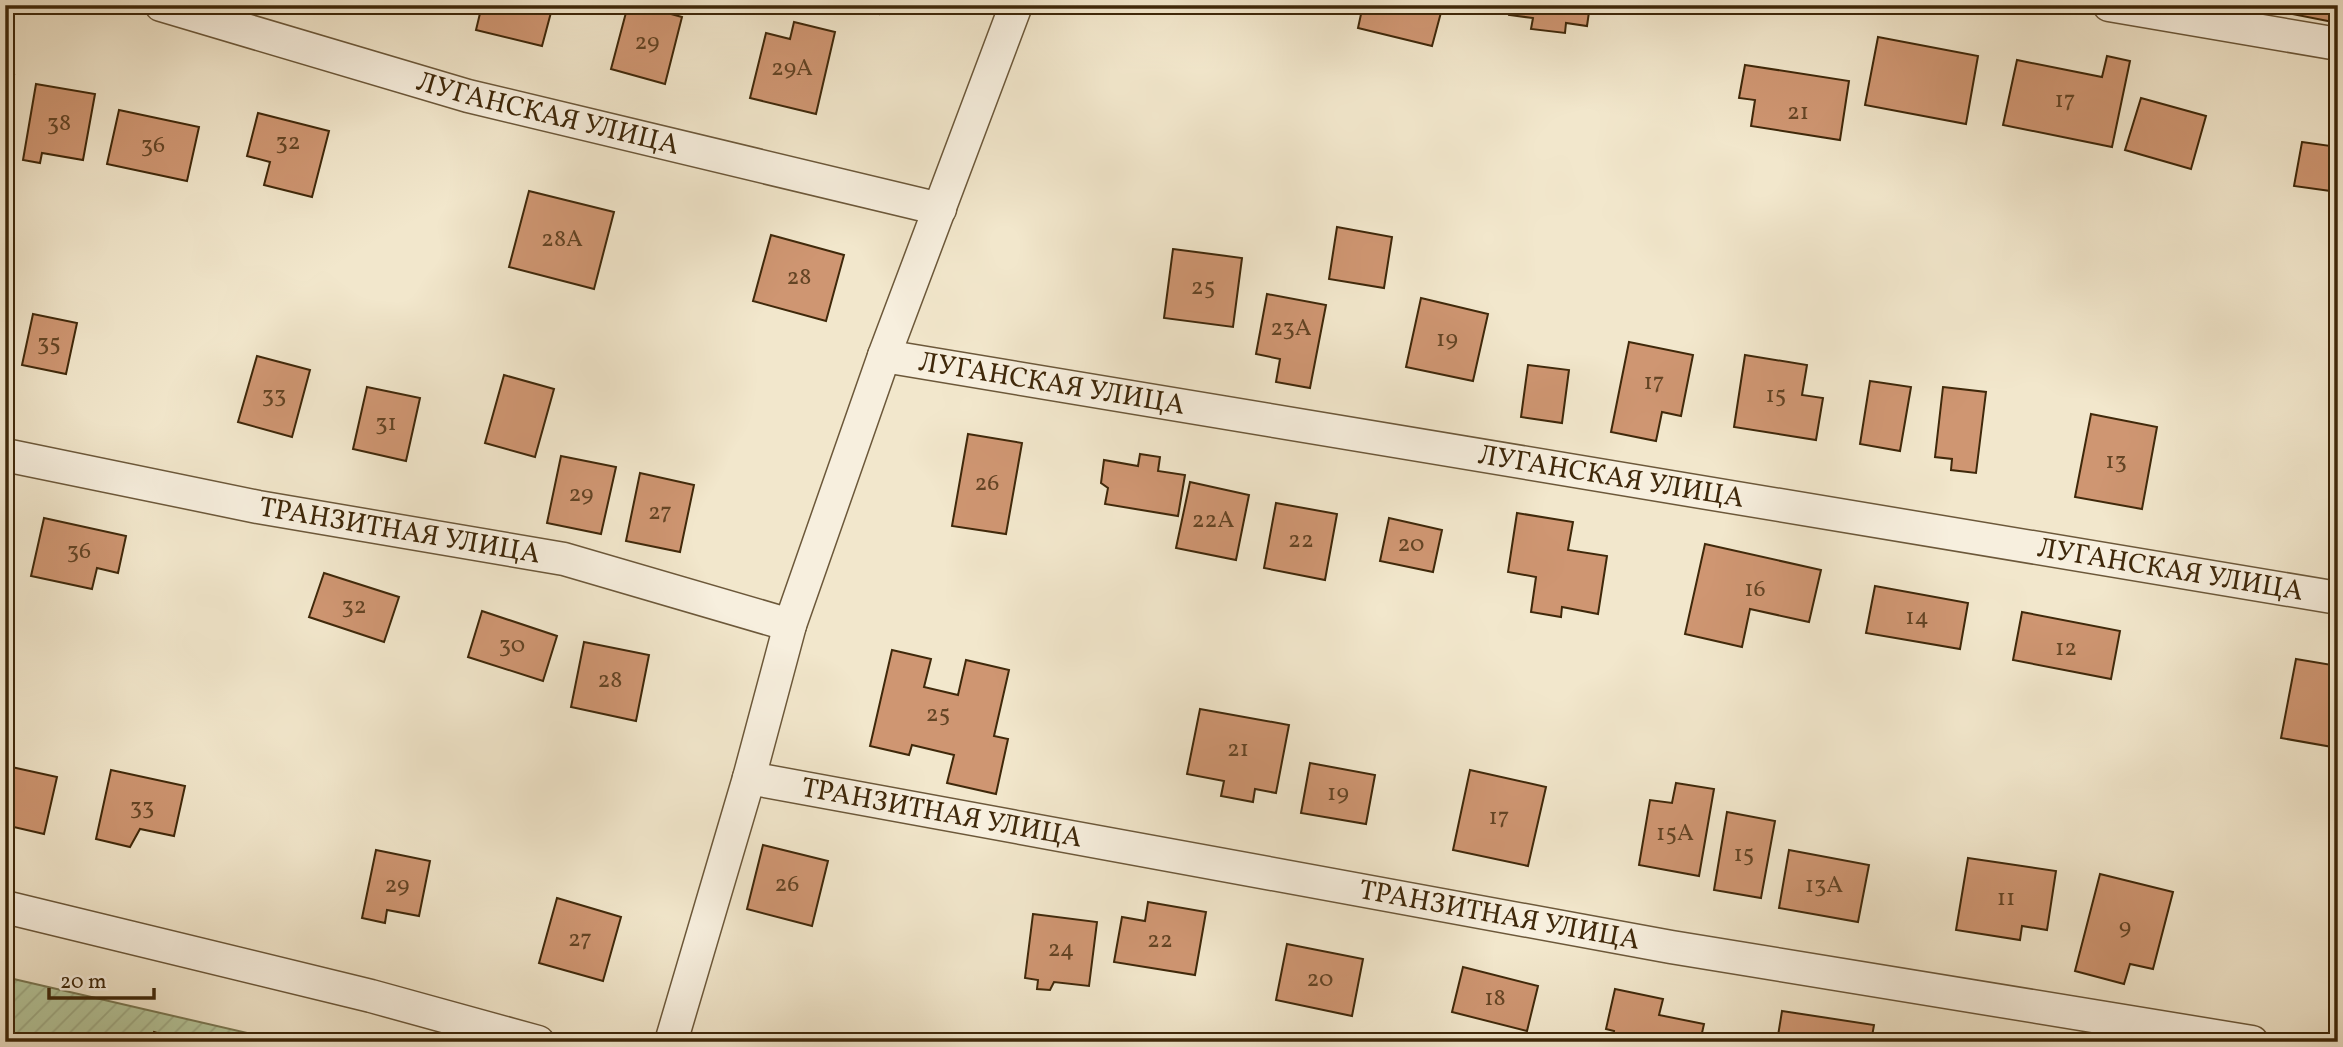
<svg xmlns="http://www.w3.org/2000/svg" width="2343" height="1047" font-family="Vollkorn,serif">
	<style>
		.garden { fill: url(#garden-furrows); stroke: #7a7853; stroke-width: 2 }
		.building { fill: #cf9672; stroke: #3f280a; stroke-width: 2 }
		.lines { fill: none; stroke-linecap: round; stroke-linejoin: round }
		.street-casing { stroke: #6c583a; stroke-width: 35 }
		.street { stroke: #f7efde; stroke-width: 32 }
		.labels { text-anchor: middle; dominant-baseline: central; stroke-width: 6; stroke-linejoin: round; paint-order: stroke }
		.number-label { font-size: 24px; fill: #634424 }
		.street-label { font-size: 28px; fill: #3f280a; stroke: #f7efde }
	</style>
	<defs>
		<pattern id="garden-furrows" width="10" height="10" patternUnits="userSpaceOnUse" patternTransform="scale(1.75)"><rect width="10" height="10" fill="#b6c79c"/><path d="M-1 1l2-2M0 10L10 0M9 11l2-2" fill="none" stroke="#9eab85"/></pattern>
	</defs>
	<rect width="100%" height="100%" fill="#f2e7cc"/>
	<filter id="stains"><feTurbulence type="fractalNoise" baseFrequency=".00286" numOctaves="4"/><feColorMatrix values="0 0 0 0 .2 0 0 0 0 .09 0 0 0 0 .02 0 0 0 .5 -.17"/></filter>
	<radialGradient id="worn" r=".72"><stop offset=".6" stop-color="#630" stop-opacity="0"/><stop offset="1" stop-color="#630" stop-opacity=".3"/></radialGradient>
	<polygon class="garden" points="5,977 286,1042 5,1042"/>
	<g class="building">
		<polygon points="482,5 553,5 542,46 476,30"/>
		<polygon points="628,5 638,5 682,17 665,84 611,69"/>
		<polygon points="848,5 882,5 879,14"/>
		<polygon points="1363,5 1443,5 1432,46 1358,28"/>
		<polygon points="1510,5 1590,5 1587,26 1566,23 1565,33 1531,29 1533,18 1509,15"/>
		<polygon points="2278,5 2338,5 2338,23 2277,11"/>
		<polygon points="794,22 835,32 816,114 750,98 766,33 790,39"/>
		<polygon points="1878,37 1978,56 1966,124 1865,105"/>
		<polygon points="2107,56 2130,61 2112,147 2003,125 2017,60 2102,77"/>
		<polygon points="1745,65 1849,81 1840,140 1751,126 1755,100 1739,98"/>
		<polygon points="5,73 14,75 5,113"/>
		<polygon points="36,84 95,94 83,160 42,153 40,163 23,160"/>
		<polygon points="2141,98 2206,116 2191,169 2125,150"/>
		<polygon points="119,110 199,127 187,181 107,164"/>
		<polygon points="258,113 329,131 312,197 264,185 270,162 247,156"/>
		<polygon points="2302,142 2338,147 2338,192 2294,186"/>
		<polygon points="529,191 614,212 594,289 509,267"/>
		<polygon points="1337,227 1392,237 1384,288 1329,279"/>
		<polygon points="771,235 844,255 826,321 753,301"/>
		<polygon points="1173,249 1242,258 1233,327 1164,318"/>
		<polygon points="1267,294 1326,305 1310,388 1276,382 1280,359 1256,354"/>
		<polygon points="1421,298 1488,314 1473,381 1406,367"/>
		<polygon points="33,314 77,323 66,374 22,365"/>
		<polygon points="1629,342 1693,355 1681,416 1662,412 1656,441 1611,432"/>
		<polygon points="1745,355 1807,365 1802,395 1823,398 1816,440 1734,427"/>
		<polygon points="257,356 310,370 292,437 238,422"/>
		<polygon points="1528,365 1569,370 1562,423 1521,417"/>
		<polygon points="504,375 554,389 535,457 485,443"/>
		<polygon points="1870,381 1911,387 1900,451 1860,444"/>
		<polygon points="367,387 420,398 406,461 353,449"/>
		<polygon points="1943,387 1986,392 1976,473 1951,470 1952,459 1935,457"/>
		<polygon points="2091,414 2157,427 2142,509 2075,497"/>
		<polygon points="968,434 1022,443 1006,534 952,526"/>
		<polygon points="1140,454 1160,457 1158,471 1185,475 1178,516 1105,504 1108,488 1101,483 1104,460 1138,466"/>
		<polygon points="561,456 616,467 601,534 547,523"/>
		<polygon points="640,473 694,485 680,552 626,541"/>
		<polygon points="1190,482 1249,495 1236,560 1176,548"/>
		<polygon points="1276,503 1337,514 1325,580 1264,568"/>
		<polygon points="1517,513 1573,522 1568,550 1607,556 1598,614 1562,607 1561,617 1531,612 1536,577 1508,572"/>
		<polygon points="44,518 126,536 118,573 97,568 92,589 31,576"/>
		<polygon points="1389,518 1442,530 1433,572 1380,561"/>
		<polygon points="1705,544 1821,570 1809,622 1750,609 1742,647 1685,634"/>
		<polygon points="324,573 399,597 384,642 309,617"/>
		<polygon points="1875,586 1968,603 1960,649 1866,633"/>
		<polygon points="482,611 557,636 543,681 468,657"/>
		<polygon points="2022,612 2120,631 2111,679 2013,660"/>
		<polygon points="584,642 649,655 636,721 571,707"/>
		<polygon points="892,650 931,659 924,687 958,695 966,660 1009,670 994,736 1008,739 996,794 947,783 954,755 912,745 909,755 870,746"/>
		<polygon points="2296,659 2338,666 2338,748 2281,738"/>
		<polygon points="1200,709 1289,725 1276,793 1255,789 1253,802 1221,796 1224,781 1187,774"/>
		<polygon points="1310,763 1375,775 1366,824 1301,813"/>
		<polygon points="7,766 57,777 44,834 5,825"/>
		<polygon points="111,770 185,786 174,836 140,829 130,847 96,839"/>
		<polygon points="1470,770 1546,787 1528,866 1453,850"/>
		<polygon points="1676,783 1714,789 1699,876 1639,865 1650,800 1672,803"/>
		<polygon points="1727,812 1775,821 1761,898 1714,890"/>
		<polygon points="763,845 828,861 812,926 747,909"/>
		<polygon points="376,850 430,861 419,916 387,910 385,923 362,918"/>
		<polygon points="1789,850 1869,865 1858,922 1779,908"/>
		<polygon points="1968,858 2056,871 2047,930 2022,926 2020,940 1956,930"/>
		<polygon points="2100,874 2173,892 2153,969 2130,964 2124,984 2075,971"/>
		<polygon points="557,898 621,917 603,981 539,963"/>
		<polygon points="1148,902 1206,912 1195,975 1114,962 1122,917 1145,921"/>
		<polygon points="1033,914 1097,922 1089,986 1054,982 1050,990 1037,989 1038,980 1025,978"/>
		<polygon points="1287,944 1363,959 1352,1016 1276,1000"/>
		<polygon points="1463,967 1538,986 1527,1031 1452,1012"/>
		<polygon points="1615,989 1663,999 1659,1015 1704,1024 1700,1042 1612,1042 1614,1031 1606,1029"/>
		<polygon points="1782,1011 1874,1025 1871,1042 1777,1042"/>
		<polygon points="154,1032 185,1042 151,1042"/>
	</g>
	<g class="lines">
		<g class="street-casing">
			<g id="street">
				<path id="s1" d="M161,5L468,96L940,209"/>
				<polyline points="2109,5 2338,44"/>
				<path id="s2" d="M884,356L2338,598"/>
				<path id="s3" d="M5,455L258,507L564,559L790,625"/>
				<path id="s4" d="M749,778L1671,947L2252,1042"/>
				<polyline points="5,907 371,996 538,1042"/>
				<polyline points="671,1042 749,778 790,625 884,356 1016,5"/>
			</g>
		</g>
		<use href="#street" class="street"/>
	</g>
	<g class="labels">
		<g class="number-label">
			<text x="647" y="43">29</text>
			<text x="792" y="69">29А</text>
			<text x="2065" y="101">17</text>
			<text x="1798" y="113">21</text>
			<text x="59" y="124">38</text>
			<text x="288" y="143">32</text>
			<text x="153" y="146">36</text>
			<text x="562" y="240">28А</text>
			<text x="799" y="278">28</text>
			<text x="1203" y="288">25</text>
			<text x="1291" y="329">23А</text>
			<text x="1447" y="340">19</text>
			<text x="49" y="344">35</text>
			<text x="1654" y="383">17</text>
			<text x="274" y="396">33</text>
			<text x="1776" y="396">15</text>
			<text x="386" y="424">31</text>
			<text x="2116" y="462">13</text>
			<text x="987" y="484">26</text>
			<text x="581" y="495">29</text>
			<text x="660" y="513">27</text>
			<text x="1213" y="521">22А</text>
			<text x="1301" y="541">22</text>
			<text x="1411" y="545">20</text>
			<text x="79" y="552">36</text>
			<text x="1755" y="590">16</text>
			<text x="354" y="607">32</text>
			<text x="1917" y="618">14</text>
			<text x="512" y="646">30</text>
			<text x="2066" y="649">12</text>
			<text x="610" y="681">28</text>
			<text x="938" y="715">25</text>
			<text x="1238" y="750">21</text>
			<text x="1338" y="794">19</text>
			<text x="142" y="808">33</text>
			<text x="1499" y="818">17</text>
			<text x="1675" y="834">15А</text>
			<text x="1744" y="855">15</text>
			<text x="787" y="885">26</text>
			<text x="397" y="886">29</text>
			<text x="1824" y="886">13А</text>
			<text x="2006" y="899">11</text>
			<text x="2125" y="928">9</text>
			<text x="580" y="940">27</text>
			<text x="1160" y="941">22</text>
			<text x="1061" y="950">24</text>
			<text x="1320" y="980">20</text>
			<text x="1495" y="999">18</text>
		</g>
		<g class="street-label">
			<text stroke="none"><textPath href="#s1" startOffset="402">ЛУГАНСКАЯ УЛИЦА</textPath></text>
			<text stroke="none"><textPath href="#s2" startOffset="170">ЛУГАНСКАЯ УЛИЦА</textPath></text>
			<text stroke="none"><textPath href="#s2" startOffset="737">ЛУГАНСКАЯ УЛИЦА</textPath></text>
			<text stroke="none"><textPath href="#s3" startOffset="402">ТРАНЗИТНАЯ УЛИЦА</textPath></text>
			<text stroke="none"><textPath href="#s2" startOffset="1304">ЛУГАНСКАЯ УЛИЦА</textPath></text>
			<text stroke="none"><textPath href="#s4" startOffset="196">ТРАНЗИТНАЯ УЛИЦА</textPath></text>
			<text stroke="none"><textPath href="#s4" startOffset="763">ТРАНЗИТНАЯ УЛИЦА</textPath></text>
		</g>
	</g>
	<rect width="2343" height="1047" fill="none" stroke="#f2e7cc" stroke-width="28"/>
	<rect x="7" y="7" width="2329" height="1033" fill="none" stroke="#3f280a" stroke-width="3.5"/>
	<rect x="14" y="14" width="2315" height="1019" fill="none" stroke="#3f280a" stroke-width="2"/>
	<path d="M49 988v10h105v-10" fill="none" stroke="#3f280a" stroke-width="3.5"/>
	<text x="60" y="988" font-size="21" fill="#3f280a" stroke="#f7efde" stroke-width="5" paint-order="stroke">20 m</text>
	<rect width="100%" height="100%" filter="url(#stains)"/>
	<rect width="100%" height="100%" fill="url(#worn)"/>
</svg>
